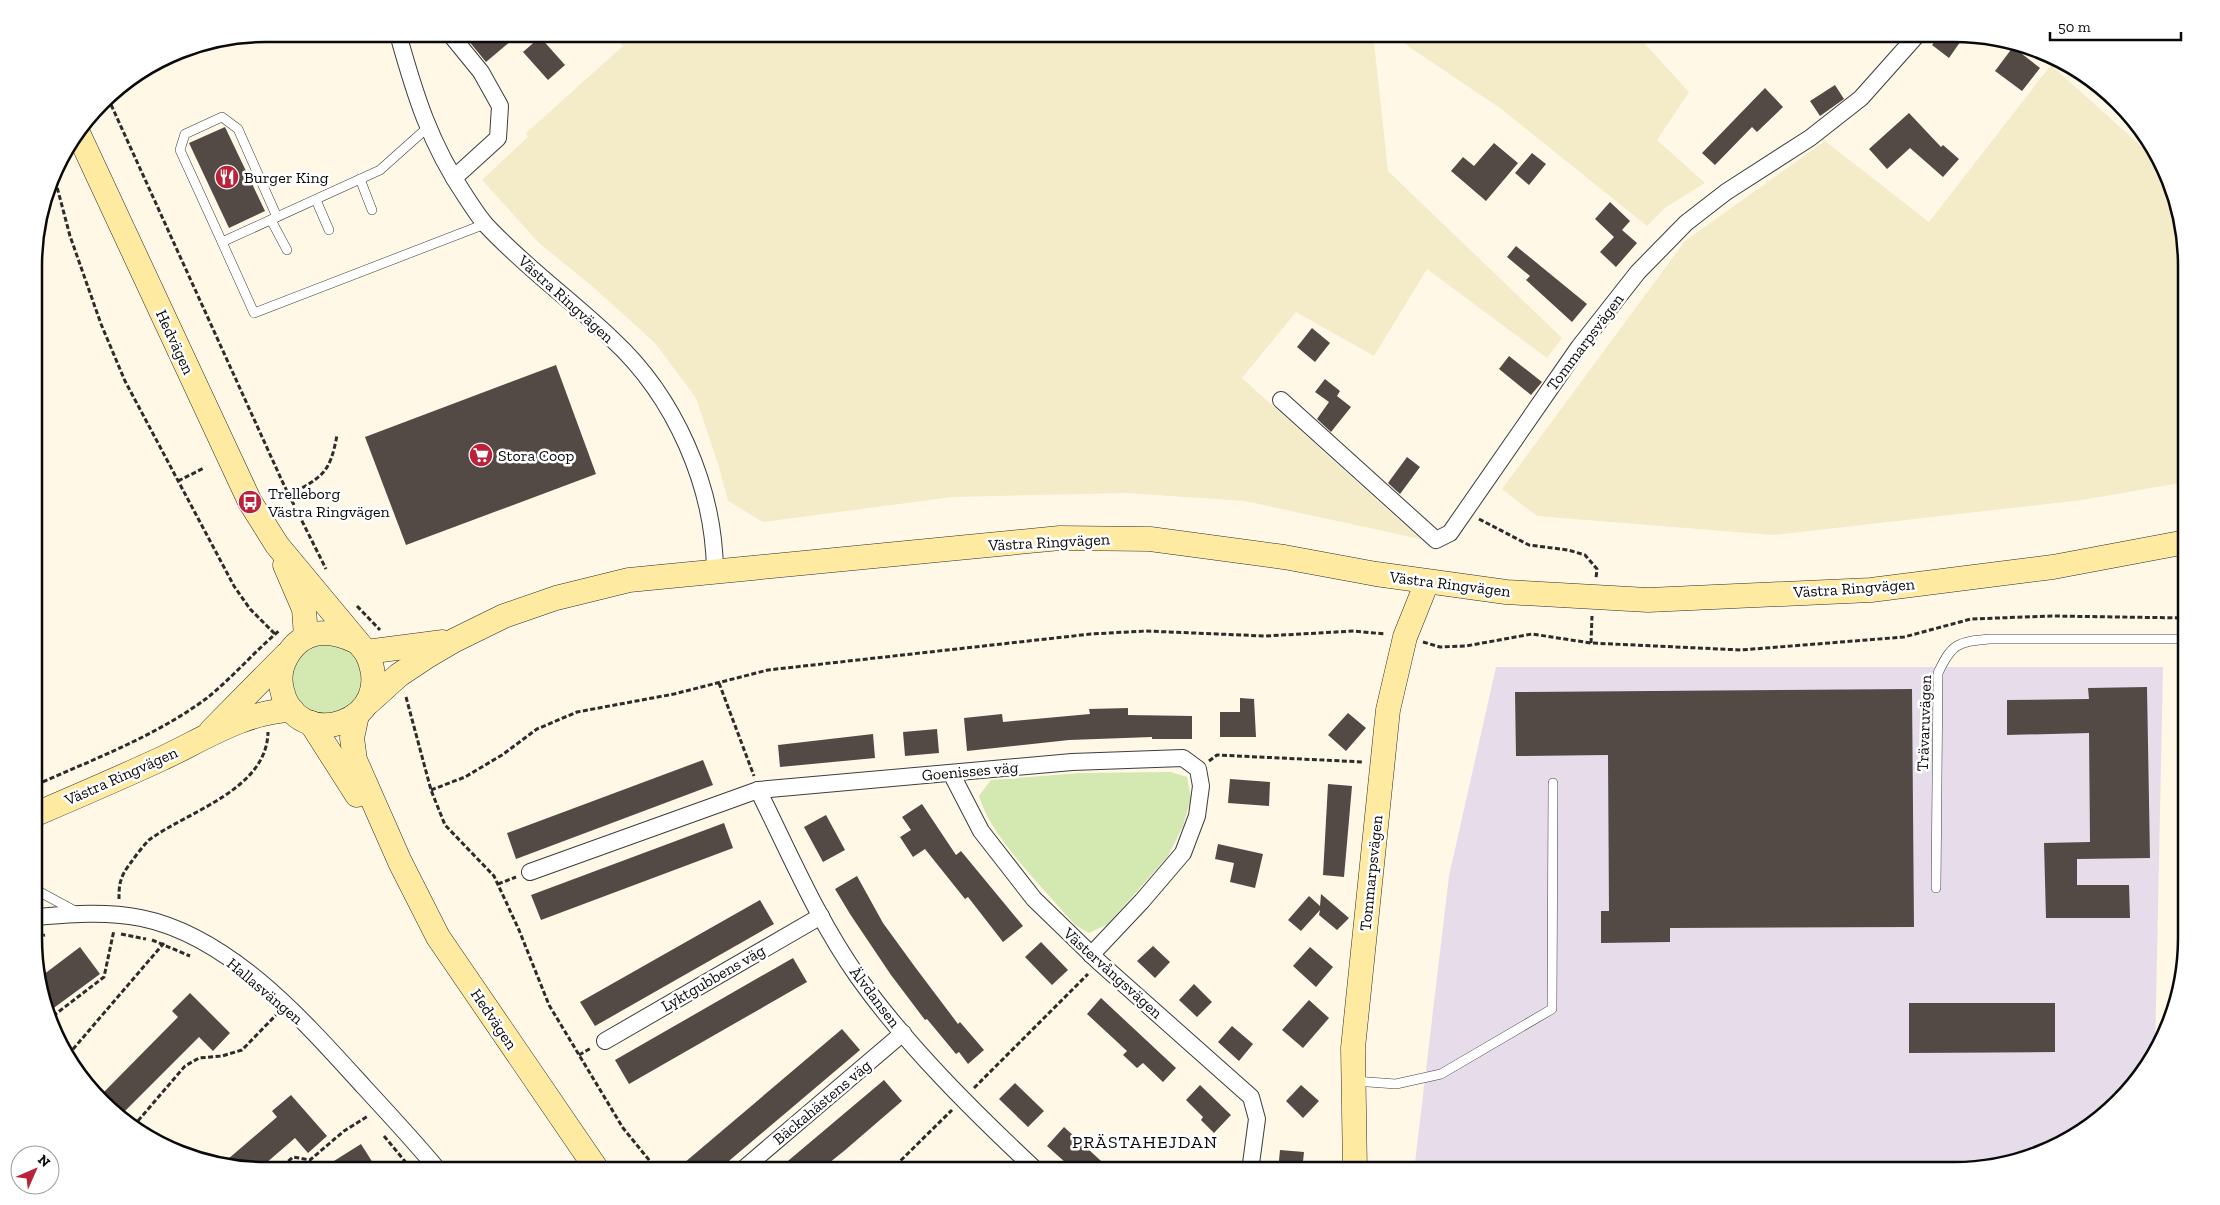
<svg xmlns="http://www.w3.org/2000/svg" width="2220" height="1205" font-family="'Zilla Slab',serif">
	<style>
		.industrial { fill: #e7ddea }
		.farmland { fill: #f4ebc8 }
		.green { fill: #d4e8b2 }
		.building { fill: #534a46 }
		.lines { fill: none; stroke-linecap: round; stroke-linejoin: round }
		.lane-casing { stroke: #3d3d3d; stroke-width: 10 }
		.street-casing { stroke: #3d3d3d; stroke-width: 18 }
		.secondary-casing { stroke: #2c2c2c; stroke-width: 25 }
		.path { stroke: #2c2c2c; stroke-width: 3; stroke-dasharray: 5 2.5; stroke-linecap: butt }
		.lane { stroke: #fff; stroke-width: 9 }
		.street { stroke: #fff; stroke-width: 16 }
		.secondary { stroke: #ffeaa2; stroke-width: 24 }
		.labels { text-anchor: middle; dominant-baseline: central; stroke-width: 5; stroke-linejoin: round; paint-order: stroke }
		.poi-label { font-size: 16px; fill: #0a0a0a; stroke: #fff; text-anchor: start }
		.street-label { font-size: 16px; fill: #0a0a0a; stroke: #fff }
		.neighbourhood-label { font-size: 18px; letter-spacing: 1px; fill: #0a0a0a; stroke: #fff }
		.rim { fill: none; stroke: #0a0a0a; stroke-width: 2.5 }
	</style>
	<rect width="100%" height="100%" fill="#fff8e7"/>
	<polygon class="industrial" points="1496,667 2163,667 2155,1055 2083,1132 2028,1159 1968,1171 1414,1171 1449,876"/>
	<g class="farmland">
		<polygon points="611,34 1371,34 1374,42 1388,171 1562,338 1547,358 1427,269 1374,356 1296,312 1242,378 1420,539 1245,501 1126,493 952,497 763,522 728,501 719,467 696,398 655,343 593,287 539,243 482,180 528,137 526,133 623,46"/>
		<polygon points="1390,34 1636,34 1689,92 1657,140 1705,183 1666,207 1647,226 1500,108"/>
		<polygon points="2051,65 2160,163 2174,192 2186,251 2186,482 2082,500 1773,535 1537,516 1502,489 1685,241 1825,141 1929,222"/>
	</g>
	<g class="green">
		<polygon points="318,640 352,649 365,672 361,697 341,714 315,715 294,699 291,664"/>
		<path d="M1171,772L1187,777L1191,798L1183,826L1168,856L1108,924L1089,933L1075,925C1046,891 991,838 979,796L991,780L1080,773Z"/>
	</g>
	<g class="building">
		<polygon points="463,34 519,34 486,62"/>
		<polygon points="1941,34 1965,35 1949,58 1932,45"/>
		<polygon points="540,37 565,65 548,80 523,52"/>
		<polygon points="2013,47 2040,68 2022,91 1995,71"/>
		<polygon points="1835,85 1844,99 1820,116 1810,101"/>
		<polygon points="1765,88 1783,107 1757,132 1752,127 1715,165 1702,153"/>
		<polygon points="1909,113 1941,147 1943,145 1959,159 1943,177 1910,148 1887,169 1869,149"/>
		<polygon points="225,127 265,211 229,228 189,143"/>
		<polygon points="1494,143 1518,163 1486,201 1451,171 1463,157 1474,166"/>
		<polygon points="1532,153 1546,164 1529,185 1515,173"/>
		<polygon points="1610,202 1630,221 1622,230 1637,243 1616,267 1600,252 1614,237 1595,219"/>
		<polygon points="1516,246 1587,304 1572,322 1526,280 1530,276 1507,257"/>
		<polygon points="1312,328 1330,343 1315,362 1297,347"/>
		<polygon points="1509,356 1542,382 1531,395 1499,369"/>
		<polygon points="556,365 596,474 406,545 365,437"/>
		<polygon points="1325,379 1340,391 1337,396 1351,407 1331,432 1317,419 1329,402 1315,392"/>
		<polygon points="1407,457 1420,467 1400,494 1388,483"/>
		<polygon points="2147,687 2150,858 2077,859 2077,885 2129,885 2130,918 2046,918 2044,843 2090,842 2089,733 2007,735 2007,700 2089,699 2088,688"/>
		<polygon points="1912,689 1914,927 1670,928 1670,942 1601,943 1601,911 1609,911 1608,755 1516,756 1515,692"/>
		<polygon points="1240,698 1254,699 1256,737 1220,737 1220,712 1240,712"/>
		<polygon points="1128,708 1128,715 1192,716 1192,739 1152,739 1152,737 1069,740 967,751 964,718 1002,714 1003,722 1090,714 1089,709"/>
		<polygon points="1348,713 1366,728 1346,751 1328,735"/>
		<polygon points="937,729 939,753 905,756 903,732"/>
		<polygon points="873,734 875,758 780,767 778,745"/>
		<polygon points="703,760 713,785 516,859 507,833"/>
		<polygon points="1230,779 1270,782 1269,806 1228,803"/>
		<polygon points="1328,784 1352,786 1344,877 1323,875"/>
		<polygon points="922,804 956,855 961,851 1023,926 1003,942 968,897 965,899 925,849 913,857 900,837 911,830 902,817"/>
		<polygon points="826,815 845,850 823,862 804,827"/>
		<polygon points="724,823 733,848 541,920 531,895"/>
		<polygon points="1218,844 1263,854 1255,888 1230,882 1234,863 1215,859"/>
		<polygon points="857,876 883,923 915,967 958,1024 960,1022 984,1050 968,1064 959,1052 956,1054 927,1019 925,1020 891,975 850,914 835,889"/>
		<polygon points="1321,894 1349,918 1337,930 1319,915 1320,910 1301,931 1288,920 1309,896 1320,906"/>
		<polygon points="760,900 774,924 595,1026 580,1002"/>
		<polygon points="1041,942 1068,970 1052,985 1025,957"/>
		<polygon points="1153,946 1170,962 1155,978 1137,961"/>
		<polygon points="80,947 100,974 51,1010 39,978"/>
		<polygon points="1310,947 1333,967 1316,987 1293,966"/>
		<polygon points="793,958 807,982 629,1084 615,1060"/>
		<polygon points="1194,984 1212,1002 1197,1017 1179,1000"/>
		<polygon points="190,993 230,1033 213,1051 199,1037 122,1114 101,1095 178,1017 172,1011"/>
		<polygon points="1101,998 1176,1068 1163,1082 1143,1063 1137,1068 1123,1055 1127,1051 1087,1014"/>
		<polygon points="1309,1000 1329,1018 1303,1048 1282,1030"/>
		<polygon points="1909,1003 2055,1003 2055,1052 1909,1053"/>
		<polygon points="1232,1026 1253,1044 1239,1061 1218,1042"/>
		<polygon points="842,1029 860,1050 717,1171 691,1171 684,1163"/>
		<polygon points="884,1080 902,1101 844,1151 819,1171 776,1171"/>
		<polygon points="1015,1083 1044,1111 1028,1127 999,1099"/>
		<polygon points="1200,1085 1231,1115 1214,1133 1201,1120 1203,1117 1186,1100"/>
		<polygon points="1301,1085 1319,1101 1303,1118 1286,1101"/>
		<polygon points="291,1095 327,1136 308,1153 295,1138 258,1170 221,1165 277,1117 272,1111"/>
		<polygon points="1064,1127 1112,1171 1075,1171 1047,1146"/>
		<polygon points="361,1144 378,1171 318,1171"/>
		<polygon points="1280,1150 1304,1152 1302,1171 1278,1171"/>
	</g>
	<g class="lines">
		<g class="lane-casing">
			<g id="lane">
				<polyline points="427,128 380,170 222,242 254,313 485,224"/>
				<polyline points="360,179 372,210"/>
				<polyline points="316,200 329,230"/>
				<polyline points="271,220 287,250"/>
				<polyline points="222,242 180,150 185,134 222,117 238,129 277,217"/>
				<path d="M1936,888L1938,673C1952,643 1958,642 1989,639H2186"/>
				<polyline points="36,890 75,911"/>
				<polyline points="2184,958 2185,639"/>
				<polyline points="1354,1081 1396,1084 1441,1074 1552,1009 1553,783"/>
			</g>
		</g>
		<g class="street-casing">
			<g id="street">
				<path d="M398,34C415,95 430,144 466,197C472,206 478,216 486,225C524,266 571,300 612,339C675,397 714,486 715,571"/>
				<polyline points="450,34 481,72 500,106 498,138 454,178"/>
				<polyline points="1281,400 1436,540 1450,533 1579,347 1638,272 1686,223 1726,192 1810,138 1861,98 1918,34"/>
				<polyline points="951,773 981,831 1034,899 1099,962 1251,1097 1257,1119 1250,1171"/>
				<path d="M758,790C789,852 817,919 858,977C907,1046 975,1113 1037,1171"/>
				<polyline points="530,872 758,790 1072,762 1183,758 1198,769 1201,786 1197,816 1183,853 1142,901 1091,955"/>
				<path d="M36,917C72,914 105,911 141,918C230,936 305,1022 364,1087C389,1114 415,1142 439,1171"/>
				<polyline points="605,1041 821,916"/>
				<polyline points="741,1171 903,1033"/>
			</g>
		</g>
		<g class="secondary-casing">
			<g id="secondary">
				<path d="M79,135L250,502L277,545L366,652C402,724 295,754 282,690C280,682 280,672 283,664C297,631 325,626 355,641"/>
				<polyline points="285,565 304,609 306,637"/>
				<polyline points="366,652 443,642"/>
				<polyline points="368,703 399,675 426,657 455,640 504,616 556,598 629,580 1060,538 1150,539 1284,557 1376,574 1506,592 1648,600 1871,590 2053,567 2186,542"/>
				<polyline points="357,715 352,738 355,760 400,862 438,937 598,1171"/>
				<polyline points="311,723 357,795"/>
				<polyline points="211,731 286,655"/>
				<path d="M36,814C78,796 120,778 161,759C202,740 245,711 292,710"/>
				<polyline points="1355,1171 1353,1048 1388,710 1405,637 1427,582"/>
			</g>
		</g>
		<g class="path">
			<polyline points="108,98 283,483 326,569"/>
			<polyline points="55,173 57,187 70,236 101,324 125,381 234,586 250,609 275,634"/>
			<polyline points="178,481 204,468"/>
			<polyline points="272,493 276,491"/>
			<path d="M289,495C322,477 330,474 337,435"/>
			<polyline points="1479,519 1529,545 1568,550 1585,555 1597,569 1596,578"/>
			<polyline points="357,606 380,630"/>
			<polyline points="1423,642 1440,647 1466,646 1532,634 1591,643 1741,650 1904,637 1971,619 2052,616 2186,618"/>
			<polyline points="1591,643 1592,616"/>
			<polyline points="719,683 754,776"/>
			<polyline points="406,697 431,790 445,825 494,876 519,930 549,1005 623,1128 658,1171"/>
			<polyline points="1209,761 1217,755 1364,762"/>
			<path d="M36,785C94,759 156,736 207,698C233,677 255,651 280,630"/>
			<polyline points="431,790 465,777 502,755 537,729 577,712 674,694 768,670 1091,634 1146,631 1265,636 1354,631 1385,634"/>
			<polyline points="498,884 516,877"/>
			<path d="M119,899C119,893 119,886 121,880C123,873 128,866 132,861C137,854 143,846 149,840C188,811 267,790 268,732"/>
			<polyline points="121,934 146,939"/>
			<polyline points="36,937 45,935"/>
			<polyline points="152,940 190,956"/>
			<polyline points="53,1016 104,977 114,930"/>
			<polyline points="68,1055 164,943"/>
			<polyline points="579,1055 591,1048"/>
			<polyline points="974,1088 1088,974"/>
			<polyline points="137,1128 137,1122 185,1066 199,1058 222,1056 242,1050 276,1015"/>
			<polyline points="384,1136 413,1171"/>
			<polyline points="277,1171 293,1157 310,1160 344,1131 368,1116"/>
			<polyline points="890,1171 952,1110"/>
		</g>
		<use href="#lane" class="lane"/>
		<use href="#street" class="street"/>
		<use href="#secondary" class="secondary"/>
	</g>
	<defs>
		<g id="restaurant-disc" transform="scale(1.25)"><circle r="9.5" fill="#ba223a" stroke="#fff"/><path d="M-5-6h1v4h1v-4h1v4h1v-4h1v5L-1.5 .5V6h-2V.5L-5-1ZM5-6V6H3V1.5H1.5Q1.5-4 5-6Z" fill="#fff"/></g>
		<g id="supermarket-disc" transform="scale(1.25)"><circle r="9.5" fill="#ba223a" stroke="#fff"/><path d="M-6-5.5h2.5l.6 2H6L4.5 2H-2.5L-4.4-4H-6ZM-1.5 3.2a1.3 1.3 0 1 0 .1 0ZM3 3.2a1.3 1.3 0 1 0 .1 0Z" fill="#fff"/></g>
		<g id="bus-disc" transform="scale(1.25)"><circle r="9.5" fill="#ba223a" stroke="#fff"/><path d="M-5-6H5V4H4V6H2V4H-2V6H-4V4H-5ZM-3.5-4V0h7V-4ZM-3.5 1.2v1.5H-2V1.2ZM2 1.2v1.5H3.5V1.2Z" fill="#fff"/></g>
	</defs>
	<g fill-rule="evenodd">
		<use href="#restaurant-disc" x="227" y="177"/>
		<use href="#supermarket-disc" x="481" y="455"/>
		<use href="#bus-disc" x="250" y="502"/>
	</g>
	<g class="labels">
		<g class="poi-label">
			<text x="244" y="177">Burger King</text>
			<text x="498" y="455">Stora Coop</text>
			<text x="268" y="493">Trelleborg<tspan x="268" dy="18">Västra Ringvägen</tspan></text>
		</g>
		<g class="street-label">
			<text transform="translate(566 299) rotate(42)">Västra Ringvägen</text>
			<text transform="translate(175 342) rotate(65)">Hedvägen</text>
			<text transform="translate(1585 342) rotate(-53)">Tommarpsvägen</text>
			<text transform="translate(1049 542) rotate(-3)">Västra Ringvägen</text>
			<text transform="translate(1450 584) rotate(7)">Västra Ringvägen</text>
			<text transform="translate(1854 588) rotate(-4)">Västra Ringvägen</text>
			<text transform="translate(1924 723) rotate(-88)">Trävaruvägen</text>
			<text transform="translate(970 771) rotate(-5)">Goenisses väg</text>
			<text transform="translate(121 776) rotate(-24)">Västra Ringvägen</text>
			<text transform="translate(1371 873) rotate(-84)">Tommarpsvägen</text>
			<text transform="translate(1113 973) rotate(42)">Västervångsvägen</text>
			<text transform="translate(713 978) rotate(-30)">Lyktgubbens väg</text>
			<text transform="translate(265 991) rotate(40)">Hallasvängen</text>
			<text transform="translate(875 997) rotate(53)">Älvdansen</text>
			<text transform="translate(494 1019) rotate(56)">Hedvägen</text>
			<text transform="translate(822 1102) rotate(-40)">Bäckahästens väg</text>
		</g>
		<g class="neighbourhood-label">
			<text x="1145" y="1142">PRÄSTAHEJDAN</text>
		</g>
	</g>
	<path d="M0 0H2220V1205H0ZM266 42H1954A224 224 0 0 1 2178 266V938A224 224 0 0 1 1954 1162H266A224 224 0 0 1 42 938V266A224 224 0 0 1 266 42Z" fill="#fff" fill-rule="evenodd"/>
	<path class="rim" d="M266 42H1954A224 224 0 0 1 2178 266V938A224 224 0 0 1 1954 1162H266A224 224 0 0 1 42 938V266A224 224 0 0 1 266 42Z"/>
	<g transform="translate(35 1170) rotate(45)"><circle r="24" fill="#ffffff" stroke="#9d9d9d"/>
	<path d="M0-4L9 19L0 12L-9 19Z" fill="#ba223a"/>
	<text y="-8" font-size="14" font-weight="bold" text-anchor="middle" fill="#0a0a0a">N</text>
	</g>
	<path d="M2050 32v8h131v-8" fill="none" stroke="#0a0a0a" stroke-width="2.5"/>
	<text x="2058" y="32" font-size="15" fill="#0a0a0a" stroke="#ffffff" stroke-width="4" paint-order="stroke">50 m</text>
</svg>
